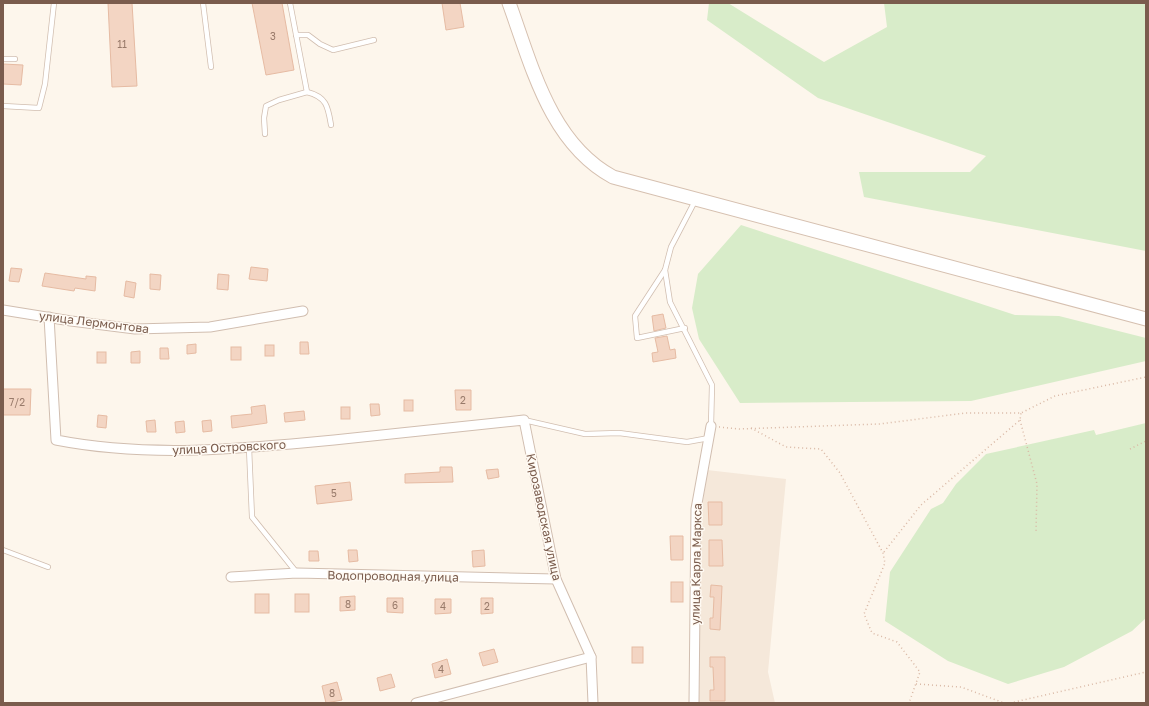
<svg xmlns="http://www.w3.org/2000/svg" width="1149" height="706" font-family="'Golos Text',sans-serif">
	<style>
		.residential { fill: #f5e8da }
		.green { fill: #d8ecc9 }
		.building { fill: #f3d5c3; stroke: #e6bba3 }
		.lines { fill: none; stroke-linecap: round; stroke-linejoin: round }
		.lane-casing { stroke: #d1beb0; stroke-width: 6 }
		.street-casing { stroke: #d1beb0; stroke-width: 11 }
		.secondary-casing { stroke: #d6c0b0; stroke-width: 15 }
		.path { stroke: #d9b8a5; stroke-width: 1.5; stroke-dasharray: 1 3; stroke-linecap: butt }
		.lane { stroke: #fff; stroke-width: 4.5 }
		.street { stroke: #fff; stroke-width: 9 }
		.secondary { stroke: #fff; stroke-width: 13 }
		.labels { text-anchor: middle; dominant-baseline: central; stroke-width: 3; stroke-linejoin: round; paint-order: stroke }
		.number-label { font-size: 10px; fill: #987a6a }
		.street-label { font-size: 12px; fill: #7a5c4d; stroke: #fffaf3 }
	</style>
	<rect width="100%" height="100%" fill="#fdf6ec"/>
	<polygon class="residential" points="707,470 786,479 768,672 775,703 699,703 701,518"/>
	<g class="green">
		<polygon points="709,3 728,3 824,62 887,27 884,3 1146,3 1146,251 864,197 859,172 970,172 986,156 818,98 707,20"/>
		<polygon points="741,225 1015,315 1059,316 1146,338 1146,361 971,401 740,403 699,339 692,308 698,274"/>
		<polygon points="1146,423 1146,618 1132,631 1064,667 1008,684 948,661 885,621 890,572 931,509 943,503 956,484 986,454 1094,430 1096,435"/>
	</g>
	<g class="building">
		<polygon points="108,3 132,3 137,86 112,87"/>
		<polygon points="252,3 282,3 294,70 266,75"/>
		<polygon points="442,3 460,3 464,27 446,30"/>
		<polygon points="3,64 23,65 21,85 3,84"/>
		<polygon points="251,267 268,269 267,281 249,279"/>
		<polygon points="11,268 22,269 19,282 9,281"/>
		<polygon points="45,273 86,279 86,276 96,277 95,291 75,288 74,291 42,286"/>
		<polygon points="150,274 161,275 160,290 150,289"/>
		<polygon points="218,274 229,275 228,290 217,289"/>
		<polygon points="126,281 136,283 134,298 124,296"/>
		<polygon points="663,314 666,328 654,331 652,316"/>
		<polygon points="667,336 670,350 675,349 676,358 653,362 652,353 658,352 655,338"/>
		<polygon points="300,342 308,342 309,354 300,354"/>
		<polygon points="196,344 196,353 187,354 187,345"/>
		<rect x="265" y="345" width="9" height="11"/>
		<rect x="231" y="347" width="10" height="13"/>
		<polygon points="160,348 168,348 169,359 160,359"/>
		<polygon points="140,351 140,363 131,363 131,352"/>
		<rect x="97" y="352" width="9" height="11"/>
		<polygon points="3,389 31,389 30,415 3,415"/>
		<polygon points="455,390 471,390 471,410 456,410"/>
		<rect x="404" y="400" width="9" height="11"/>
		<polygon points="370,404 379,404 380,415 371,416"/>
		<polygon points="265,405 267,423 232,428 231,416 252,414 251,407"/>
		<rect x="341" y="407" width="9" height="12"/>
		<polygon points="304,411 305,420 285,422 284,413"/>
		<polygon points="98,415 107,416 106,428 97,427"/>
		<polygon points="155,420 156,432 147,432 146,421"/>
		<polygon points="211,420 212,431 203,432 202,421"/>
		<polygon points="184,421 185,432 176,433 175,422"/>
		<polygon points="440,467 452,467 453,482 405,483 405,474 440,472"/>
		<polygon points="498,469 499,477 488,479 486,470"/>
		<polygon points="350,482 352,500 317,504 315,486"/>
		<polygon points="708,502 722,502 722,525 709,525"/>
		<polygon points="670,536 683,536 683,560 671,560"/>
		<polygon points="709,540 722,540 723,566 709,566"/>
		<polygon points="348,550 357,550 358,561 349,562"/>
		<polygon points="484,550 485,566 473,567 472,551"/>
		<polygon points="309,551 318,551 319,561 309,561"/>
		<rect x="671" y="582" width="12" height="20"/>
		<polygon points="711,585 722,586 720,630 710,629 710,618 713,618 714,597 710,597"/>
		<rect x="255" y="594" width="14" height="19"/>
		<rect x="295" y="594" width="14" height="18"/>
		<polygon points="355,596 355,610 340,611 340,597"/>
		<polygon points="387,598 403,598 403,613 387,612"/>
		<polygon points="481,598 493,598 493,613 481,614"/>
		<polygon points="435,599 451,599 451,613 435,614"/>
		<rect x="632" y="647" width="11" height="16"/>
		<polygon points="494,649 498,662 483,666 479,653"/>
		<polygon points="710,657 725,657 725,701 710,701 710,690 714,690 713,667 710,667"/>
		<polygon points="447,659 451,674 435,678 432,664"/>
		<polygon points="391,674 395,687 380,691 377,678"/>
		<polygon points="337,682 342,700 326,703 322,686"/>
	</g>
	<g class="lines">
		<g class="lane-casing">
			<g id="lane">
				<polyline points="203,3 211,67"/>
				<path d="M290,3L307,92C327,97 328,107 331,125"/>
				<polyline points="296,35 308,35 320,44 333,50 374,40"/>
				<polyline points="3,59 15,59"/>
				<polyline points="3,106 39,108 45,84 54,3"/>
				<polyline points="265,134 264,118 266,106 279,100 307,92"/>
				<polyline points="695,201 671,247 665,270 670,302 712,385 711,426"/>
				<polyline points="665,270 635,316 637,338 685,328"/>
				<polyline points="524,420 585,434 619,433 687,442 709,438"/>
				<polyline points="249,448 252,517 297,573"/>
				<polyline points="3,550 48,567"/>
			</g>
		</g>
		<g class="street-casing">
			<g id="street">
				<polyline points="3,310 71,321 135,329 210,327 303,311"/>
				<path d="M49,317L56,440C148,458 241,449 334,440C397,433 461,427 524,420L556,579L591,657L593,703"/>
				<polyline points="231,577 297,573 556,579"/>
				<polyline points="416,703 591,657"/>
				<polyline points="694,703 696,509 711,426"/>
			</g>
		</g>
		<g class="secondary-casing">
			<path id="secondary" d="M509,3C532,66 550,143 613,177L1146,319"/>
		</g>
		<g class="path">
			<polyline points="1020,420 1037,484 1036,533"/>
			<polyline points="719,427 739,429 879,424 966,413 1021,413 1055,396 1146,377"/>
			<polyline points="751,428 786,447 821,449 840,473 883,553 885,563 864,614 872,633 897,642 920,672 909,703"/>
			<polyline points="1130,449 1146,441"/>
			<polyline points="884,552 921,505 1020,420 1021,413"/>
			<polyline points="916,684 961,687 1004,703"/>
			<polyline points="1010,703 1146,672"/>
		</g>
		<use href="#lane" class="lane"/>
		<use href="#street" class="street"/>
		<use href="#secondary" class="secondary"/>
	</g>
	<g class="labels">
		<g class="number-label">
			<text x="273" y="36">3</text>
			<text x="122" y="44">11</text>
			<text x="463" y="400">2</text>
			<text x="17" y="402">7/2</text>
			<text x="334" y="493">5</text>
			<text x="348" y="604">8</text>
			<text x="395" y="605">6</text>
			<text x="443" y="606">4</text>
			<text x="487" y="606">2</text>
			<text x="441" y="669">4</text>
			<text x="332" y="693">8</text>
		</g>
		<g class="street-label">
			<text transform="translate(94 322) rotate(7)">улица Лермонтова</text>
			<text transform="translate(229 447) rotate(-3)">улица Островского</text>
			<text transform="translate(544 517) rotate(78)">Кирозаводская улица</text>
			<text transform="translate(696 564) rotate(-89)">улица Карла Маркса</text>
			<text transform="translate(393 576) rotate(1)">Водопроводная улица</text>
		</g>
	</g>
	<rect width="1149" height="706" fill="none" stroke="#7a5c4d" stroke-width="8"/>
</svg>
